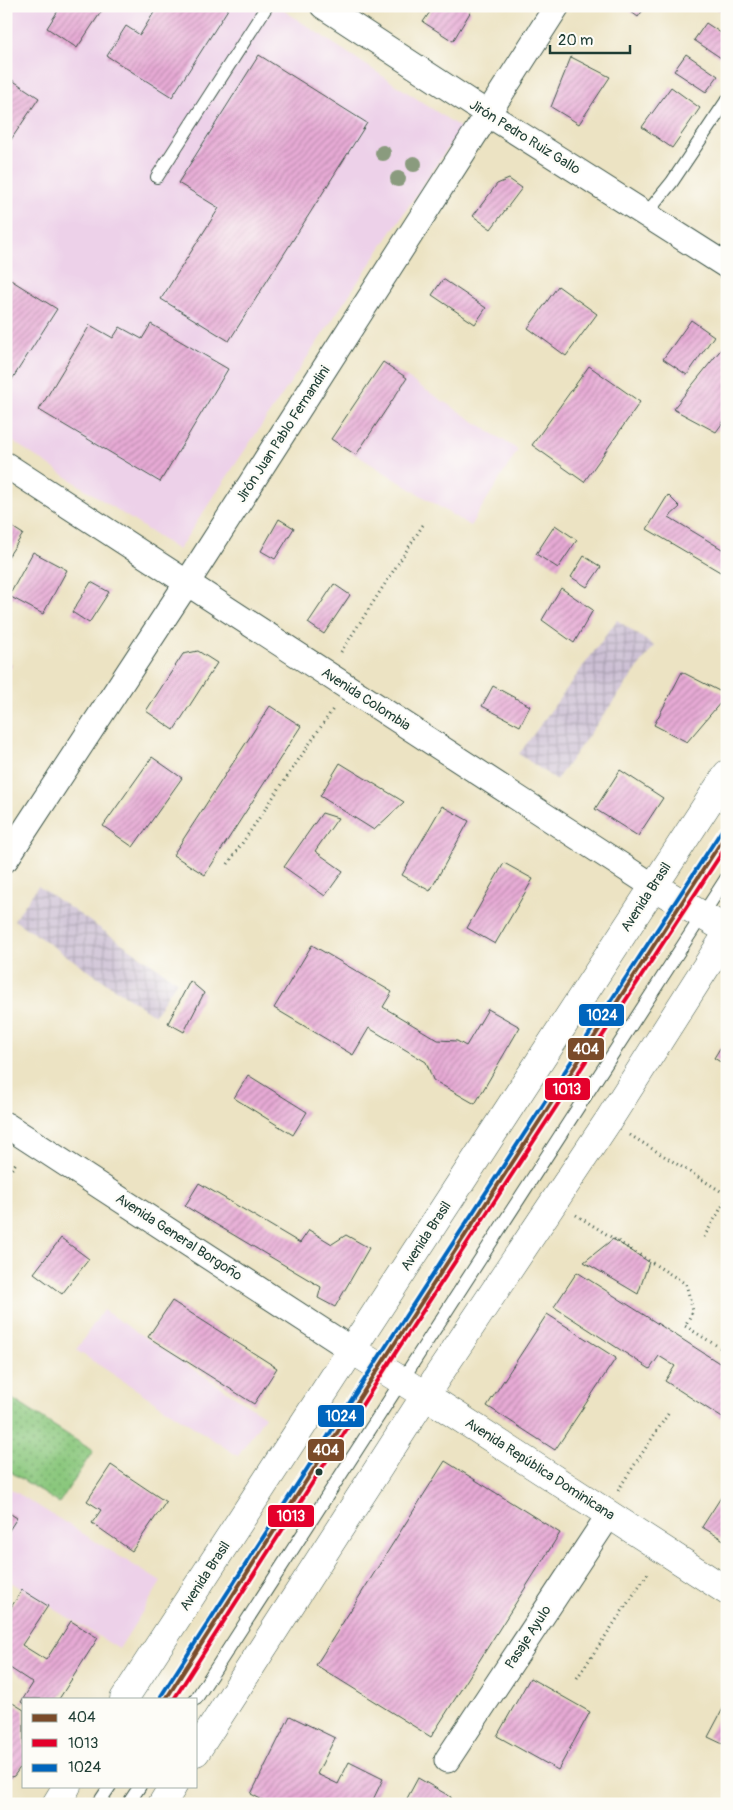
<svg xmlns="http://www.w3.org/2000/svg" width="733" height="1810" font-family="Pangolin,sans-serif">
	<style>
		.built { fill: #edd1e9 }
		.industrial { fill: url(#industrial-grid) }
		.green { fill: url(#green-dots); stroke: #548258 }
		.building { fill: url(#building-hatch) }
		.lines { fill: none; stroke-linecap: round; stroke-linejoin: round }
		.service-casing { stroke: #3e5649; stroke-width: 14 }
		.minor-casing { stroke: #3e5649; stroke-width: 27 }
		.tertiary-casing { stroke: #3e5649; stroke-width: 29 }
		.primary-casing { stroke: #3e5649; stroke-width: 29 }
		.path { stroke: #3e5649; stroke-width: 3; stroke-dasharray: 1 4; stroke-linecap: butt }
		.service { stroke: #fff; stroke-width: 12 }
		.minor { stroke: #fff; stroke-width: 25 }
		.tertiary { stroke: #fff; stroke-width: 28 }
		.primary { stroke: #fff; stroke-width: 28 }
		.bus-1-casing { stroke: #fdfcf7; stroke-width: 8 }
		.bus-2-casing { stroke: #fdfcf7; stroke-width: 8 }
		.bus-3-casing { stroke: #fdfcf7; stroke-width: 8 }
		.bus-1 { stroke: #7a4b2a; stroke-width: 4 }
		.bus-2 { stroke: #e4002b; stroke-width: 4 }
		.bus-3 { stroke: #0065bd; stroke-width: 4 }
		.tree { fill: #8a9b7e }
		.bus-dot { fill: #1f3d34; stroke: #fdfcf7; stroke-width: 2 }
		.labels { text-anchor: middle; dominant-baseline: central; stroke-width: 4.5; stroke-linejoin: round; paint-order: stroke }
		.street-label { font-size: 14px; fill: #1f3d34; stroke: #fdfcf7 }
		.line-badge { stroke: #fdfcf7; stroke-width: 2 }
		.badge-label { font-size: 14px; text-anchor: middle; font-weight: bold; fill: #fff }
	</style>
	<defs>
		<pattern id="industrial-grid" width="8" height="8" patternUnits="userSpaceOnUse" patternTransform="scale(1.25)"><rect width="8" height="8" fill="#ccbfd4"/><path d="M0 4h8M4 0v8" fill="none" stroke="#a59cad"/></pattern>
		<pattern id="green-dots" width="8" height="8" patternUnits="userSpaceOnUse" patternTransform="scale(1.25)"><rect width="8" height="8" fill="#8ac77d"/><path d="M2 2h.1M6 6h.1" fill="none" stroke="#70a367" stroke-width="1.8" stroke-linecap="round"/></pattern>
		<pattern id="building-hatch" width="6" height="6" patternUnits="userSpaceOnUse" patternTransform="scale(1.25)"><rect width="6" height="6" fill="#e7aad5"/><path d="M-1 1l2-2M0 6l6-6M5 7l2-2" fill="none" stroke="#bb8cae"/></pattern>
	</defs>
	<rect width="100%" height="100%" fill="#fdfcf7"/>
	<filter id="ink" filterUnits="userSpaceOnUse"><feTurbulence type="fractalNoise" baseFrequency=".02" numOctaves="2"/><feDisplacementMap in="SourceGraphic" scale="10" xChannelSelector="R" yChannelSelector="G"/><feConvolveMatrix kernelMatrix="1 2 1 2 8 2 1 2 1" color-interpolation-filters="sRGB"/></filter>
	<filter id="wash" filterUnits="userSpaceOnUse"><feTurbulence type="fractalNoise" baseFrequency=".0096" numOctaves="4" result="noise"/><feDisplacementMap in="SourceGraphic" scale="20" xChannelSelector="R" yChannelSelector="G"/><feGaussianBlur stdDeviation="1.12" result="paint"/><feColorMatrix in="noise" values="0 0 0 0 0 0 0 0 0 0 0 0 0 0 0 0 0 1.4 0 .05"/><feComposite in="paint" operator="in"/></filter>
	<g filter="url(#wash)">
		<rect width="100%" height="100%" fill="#ece3c3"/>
		<g class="built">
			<polygon points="9,6 277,6 461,128 178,550 6,437 6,10"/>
			<polygon points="383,362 518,450 470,526 331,439"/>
			<polygon points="103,1310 265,1416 238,1456 76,1350"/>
			<polygon points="6,1486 161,1582 119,1649 6,1579"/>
		</g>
		<g class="industrial">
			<polygon points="617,620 654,646 556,780 519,754"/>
			<polygon points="38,886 177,981 154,1015 14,920"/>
		</g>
		<polygon class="green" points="6,1395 93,1451 59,1503 6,1469"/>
		<g id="blocks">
			<g class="building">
				<polygon points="61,6 105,6 77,48 47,28"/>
				<polygon points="158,6 230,6 172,97 107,56 126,26 140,35"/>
				<polygon points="434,6 464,6 471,11 453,41 423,22"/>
				<polygon points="623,6 646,6 638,17"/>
				<polygon points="717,6 727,6 727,15 716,8"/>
				<polygon points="706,23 727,37 727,62 694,40"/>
				<polygon points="686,54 718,76 706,92 674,71"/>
				<polygon points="259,55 367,123 229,341 161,299 219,208 178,183"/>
				<polygon points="571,57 610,77 579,124 551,107"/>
				<polygon points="6,76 39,98 6,147"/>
				<polygon points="671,87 700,108 672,148 642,127"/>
				<polygon points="509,179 522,188 491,229 473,216 497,184"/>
				<polygon points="6,277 57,309 9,384 6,383"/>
				<polygon points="443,279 486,308 475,324 432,295"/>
				<polygon points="558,286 597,314 566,356 528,328"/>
				<polygon points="691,320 714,336 687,375 663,359"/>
				<polygon points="151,324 228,369 160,482 39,410 90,325 113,338 120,327 142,339"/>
				<polygon points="727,342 727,417 716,432 673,409"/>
				<polygon points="383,362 407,378 356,455 331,439"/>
				<polygon points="589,366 640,402 584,482 532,445"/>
				<polygon points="668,495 680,507 669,517 727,552 727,576 647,529"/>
				<polygon points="279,519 294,528 275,559 261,551"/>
				<polygon points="6,523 23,534 6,560"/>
				<polygon points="555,525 577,540 558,568 536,554"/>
				<polygon points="33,552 67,570 43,614 9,596"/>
				<polygon points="584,556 601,567 587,587 571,577"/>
				<polygon points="91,582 109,592 89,623 72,612"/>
				<polygon points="334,584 350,595 324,634 308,623"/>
				<polygon points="561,588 593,610 574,643 542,620"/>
				<polygon points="198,651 217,663 174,730 146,711 183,654"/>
				<polygon points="6,662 12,665 6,675"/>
				<polygon points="682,672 727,695 687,742 654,725"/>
				<polygon points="493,686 530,706 520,726 482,706"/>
				<polygon points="270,706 301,726 205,875 173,855"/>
				<polygon points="152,757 182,778 133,847 103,826"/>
				<polygon points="340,763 404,802 374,830 320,796"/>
				<polygon points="620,770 663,798 638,836 595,809"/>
				<polygon points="442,806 469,821 430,891 402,875"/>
				<polygon points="322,813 338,818 315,851 343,871 325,896 284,867"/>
				<polygon points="504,863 533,879 495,944 467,928"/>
				<polygon points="312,945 392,992 383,1007 438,1040 457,1041 466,1046 488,1009 520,1027 475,1104 433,1080 426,1062 369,1028 353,1055 274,1008"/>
				<polygon points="190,981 204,993 184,1032 168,1023"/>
				<polygon points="727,1037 727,1066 714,1058"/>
				<polygon points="248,1075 307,1112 293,1135 234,1098"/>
				<polygon points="199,1183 300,1243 309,1230 332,1244 346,1235 369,1248 335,1307 318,1298 321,1287 185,1206"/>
				<polygon points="61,1238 89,1259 62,1294 34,1273"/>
				<polygon points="613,1239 649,1262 638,1294 584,1262"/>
				<polygon points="577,1272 727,1368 727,1421 665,1381 675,1366 659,1356 650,1369 554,1307"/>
				<polygon points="172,1301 277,1368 254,1404 148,1337"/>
				<polygon points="547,1314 616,1358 555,1450 487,1406"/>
				<polygon points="445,1461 560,1533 431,1737 316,1665"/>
				<polygon points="111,1465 166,1502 132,1551 92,1523 101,1510 87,1501"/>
				<polygon points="727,1488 727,1542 702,1527"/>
				<polygon points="6,1511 17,1518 6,1535"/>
				<polygon points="22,1590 48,1606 22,1645 46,1660 71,1621 98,1638 59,1699 24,1699 24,1704 21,1702 33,1683 10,1668 6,1673 6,1615"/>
				<polygon points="530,1678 590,1712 558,1770 497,1736"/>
				<polygon points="6,1699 24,1710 24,1762 14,1776 11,1777 6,1774"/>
				<polygon points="727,1701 727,1746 708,1737"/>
				<polygon points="290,1716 335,1738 317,1774 338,1784 349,1762 383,1779 371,1804 270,1804 251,1794"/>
				<polygon points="418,1778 451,1797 451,1804 404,1804"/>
			</g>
		</g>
	</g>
	<g filter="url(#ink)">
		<use href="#blocks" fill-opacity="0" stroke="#3e5649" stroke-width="1"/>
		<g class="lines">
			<g class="service-casing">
				<g id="service">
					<polyline points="157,177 267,6"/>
					<polyline points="646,214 672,182 727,100"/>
					<polyline points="166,1699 393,1346 727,833"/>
					<polyline points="196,1699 727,877"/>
					<polyline points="98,1804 110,1786"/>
					<polyline points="128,1804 140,1786"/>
				</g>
			</g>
			<g class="minor-casing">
				<g id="minor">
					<polyline points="323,6 488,114 727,266"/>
					<polyline points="6,465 653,886"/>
					<polyline points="6,859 187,583 557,6"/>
					<polyline points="6,1125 352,1350"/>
					<polyline points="447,1760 609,1515"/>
				</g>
			</g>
			<g class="tertiary-casing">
				<g id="tertiary">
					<polyline points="653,886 727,930"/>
					<polyline points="352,1350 425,1395 727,1591"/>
				</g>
			</g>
			<g class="primary-casing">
				<g id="primary">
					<polyline points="124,1699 727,774"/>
					<polyline points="196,1752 439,1374 608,1121 727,934"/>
					<polyline points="56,1804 67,1786"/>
					<polyline points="162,1804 173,1786"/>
				</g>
			</g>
			<g class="path">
				<polyline points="341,652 425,522"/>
				<polyline points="228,864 333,709"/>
				<polyline points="630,1135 727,1195"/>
				<polyline points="6,1177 16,1163"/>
				<polyline points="576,1215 686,1284 693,1311 685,1326 727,1352"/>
				<polyline points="704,1237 727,1198"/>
				<polyline points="618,1490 670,1411"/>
				<polyline points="577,1678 648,1573"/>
			</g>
			<use href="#service" class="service"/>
			<use href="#minor" class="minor"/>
			<use href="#tertiary" class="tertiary"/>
			<use href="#primary" class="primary"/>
			<g class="bus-1-casing">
				<polyline id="bus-1" points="166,1699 393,1346 727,833"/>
			</g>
			<g class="bus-2-casing">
				<polyline id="bus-2" points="174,1699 398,1349 727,845"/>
			</g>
			<g class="bus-3-casing">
				<polyline id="bus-3" points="161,1696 388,1343 722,830"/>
			</g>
			<use href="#bus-1" class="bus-1"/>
			<use href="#bus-2" class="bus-2"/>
			<use href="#bus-3" class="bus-3"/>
		</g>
		<g class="tree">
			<circle cx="383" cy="153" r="8"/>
			<circle cx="414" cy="164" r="8"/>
			<circle cx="398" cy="179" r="8"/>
		</g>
	</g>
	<circle class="bus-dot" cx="319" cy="1472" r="4.5"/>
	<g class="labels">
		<g class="street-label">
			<text transform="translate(525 137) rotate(32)">Jirón Pedro Ruiz Gallo</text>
			<text transform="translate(283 434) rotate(-57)">Jirón Juan Pablo Fernandini</text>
			<text transform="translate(366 699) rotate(33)">Avenida Colombia</text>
			<text transform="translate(646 897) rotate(-57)">Avenida Brasil</text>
			<text transform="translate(426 1236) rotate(-57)">Avenida Brasil</text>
			<text transform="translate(179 1237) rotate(33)">Avenida General Borgoño</text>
			<text transform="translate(540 1469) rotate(33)">Avenida República Dominicana</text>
			<text transform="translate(205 1576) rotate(-57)">Avenida Brasil</text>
			<text transform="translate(528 1637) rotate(-57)">Pasaje Ayulo</text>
		</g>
	</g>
	<g class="line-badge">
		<rect x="578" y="1003" width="47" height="24" rx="5" fill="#0065bd"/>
		<rect x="567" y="1037" width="38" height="24" rx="5" fill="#7a4b2a"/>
		<rect x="544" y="1077" width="47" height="24" rx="5" fill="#e4002b"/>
		<rect x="317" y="1404" width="48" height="24" rx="5" fill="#0065bd"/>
		<rect x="307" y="1438" width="38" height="24" rx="5" fill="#7a4b2a"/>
		<rect x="267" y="1504" width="48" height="24" rx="5" fill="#e4002b"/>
	</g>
	<g class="badge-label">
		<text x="602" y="1020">1024</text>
		<text x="586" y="1054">404</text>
		<text x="567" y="1094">1013</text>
		<text x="341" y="1421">1024</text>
		<text x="326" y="1455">404</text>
		<text x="291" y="1521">1013</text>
	</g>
	<rect width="733" height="1810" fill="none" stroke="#fdfcf7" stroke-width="25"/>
	<rect x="22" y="1698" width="175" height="90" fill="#fdfcf7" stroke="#a4b0a9"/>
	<rect x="32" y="1714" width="25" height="8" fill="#7a4b2a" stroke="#a4b0a9"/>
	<text x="68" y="1722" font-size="15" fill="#1f3d34">404</text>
	<rect x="32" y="1739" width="25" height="8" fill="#e4002b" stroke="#a4b0a9"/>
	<text x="68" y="1748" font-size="15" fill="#1f3d34">1013</text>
	<rect x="32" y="1764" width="25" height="8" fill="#0065bd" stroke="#a4b0a9"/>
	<text x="68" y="1772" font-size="15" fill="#1f3d34">1024</text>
	<path d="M550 45v8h80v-8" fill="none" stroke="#1f3d34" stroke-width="2.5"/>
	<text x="558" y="45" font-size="15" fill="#1f3d34" stroke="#fdfcf7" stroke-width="4" paint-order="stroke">20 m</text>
</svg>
